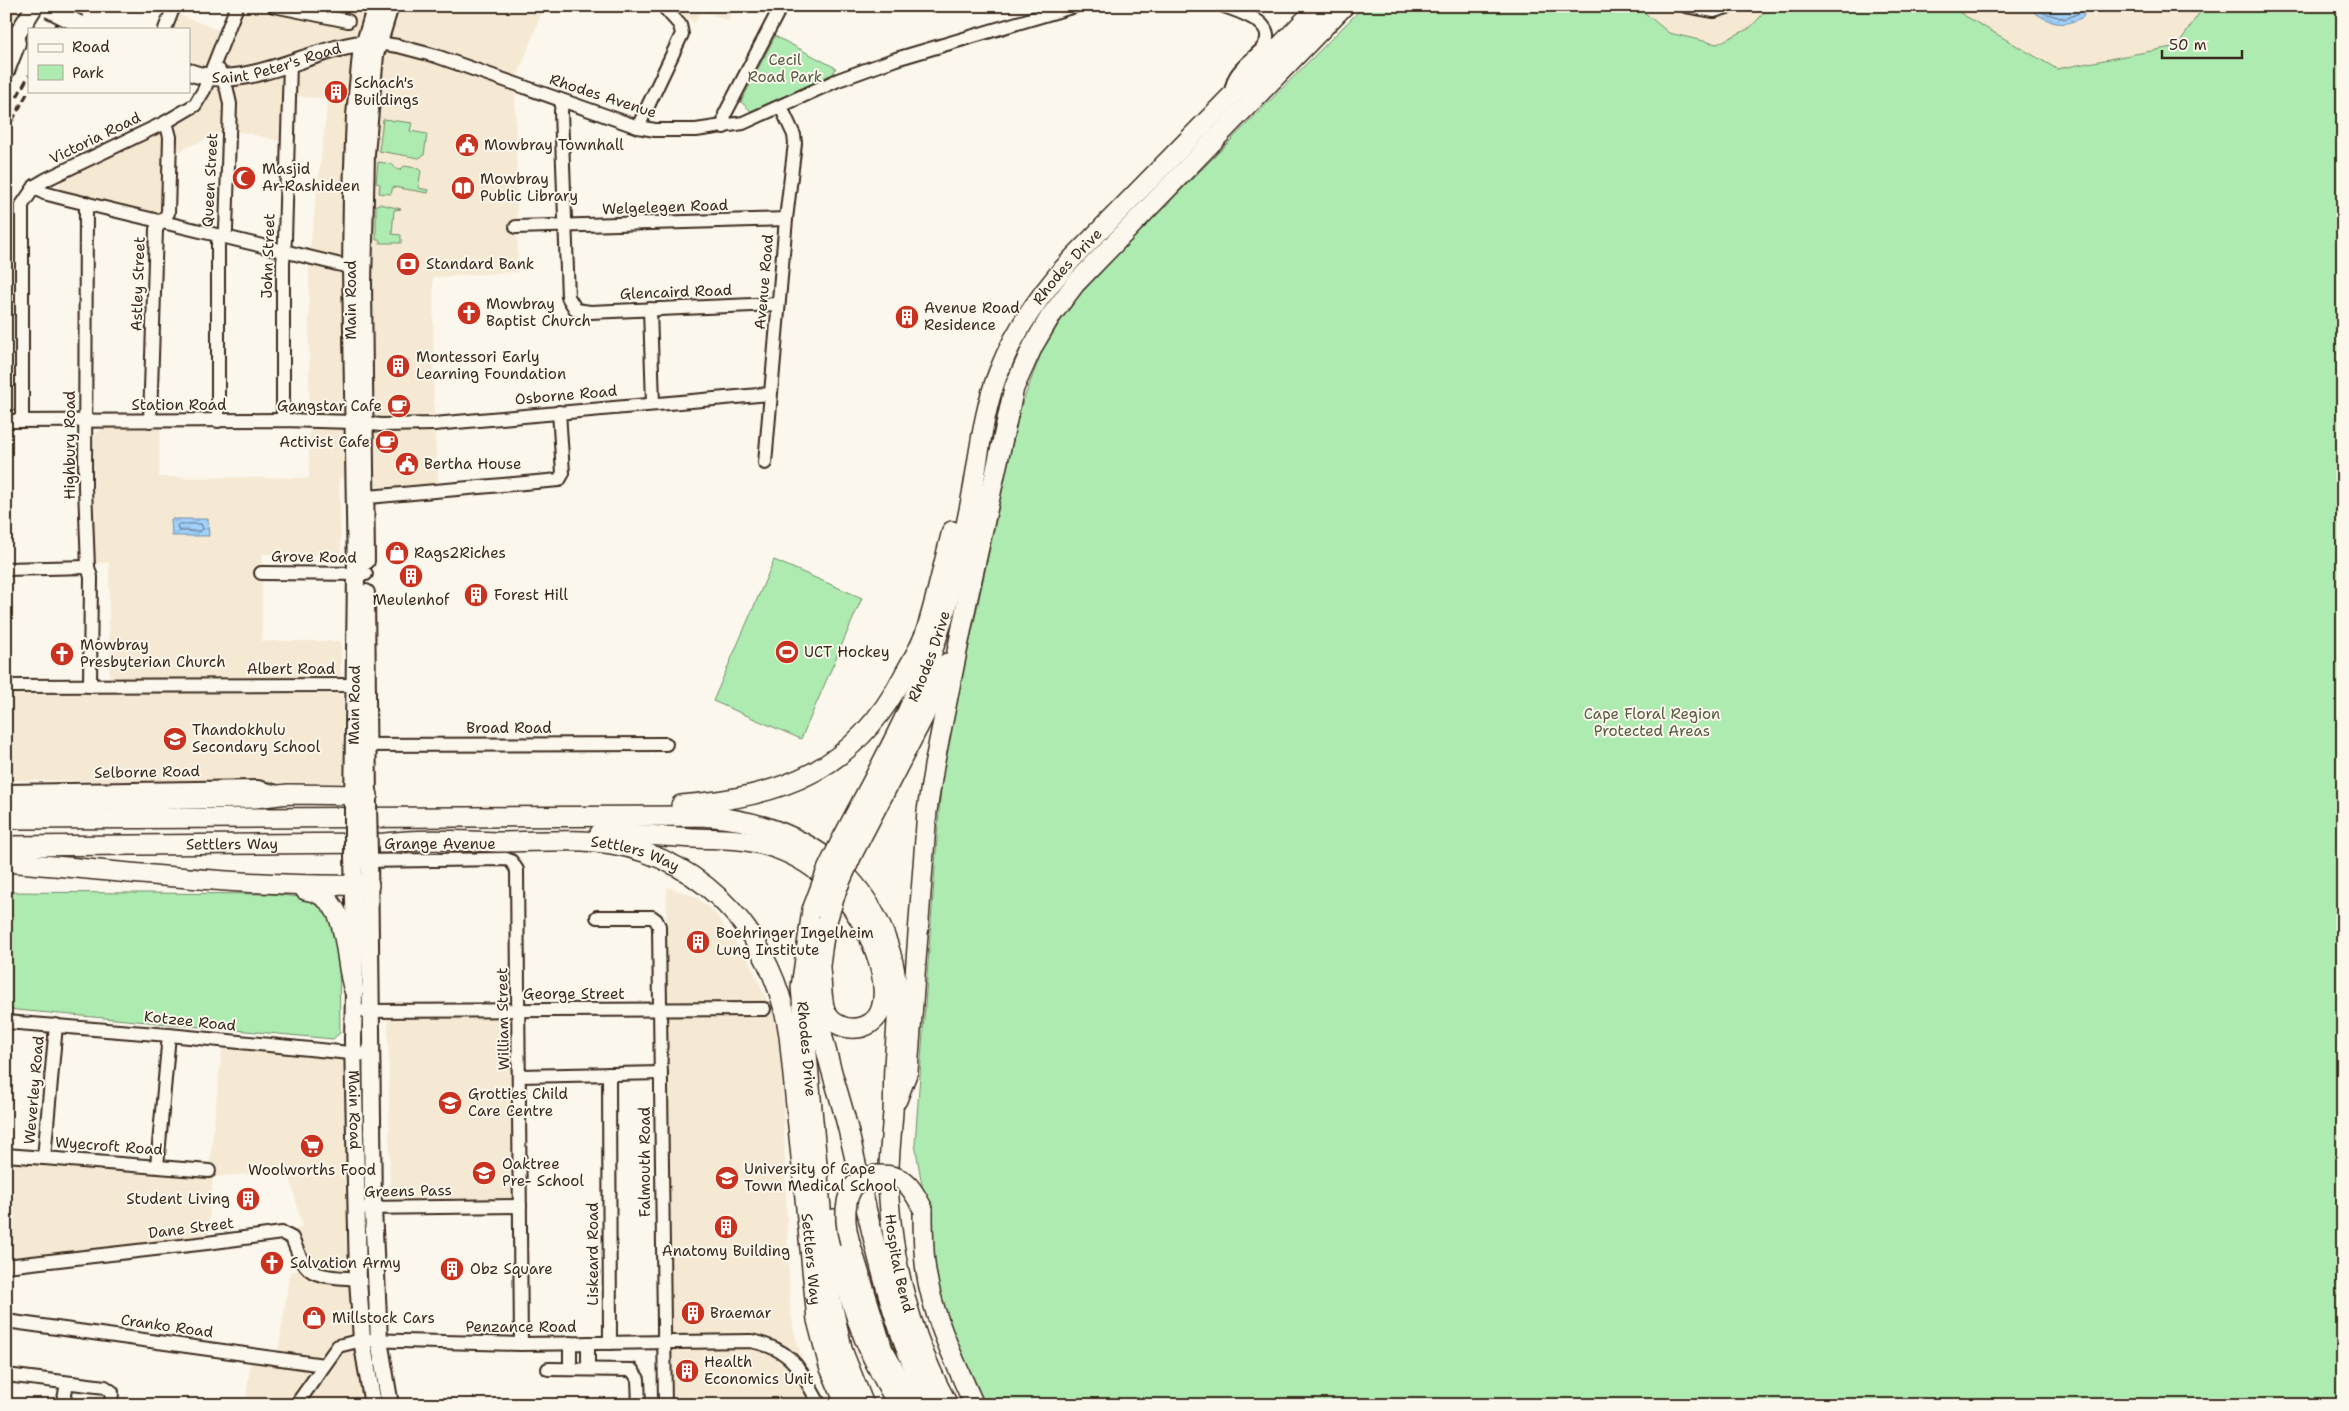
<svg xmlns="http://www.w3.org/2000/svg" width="2349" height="1411" font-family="'Shantell Sans',sans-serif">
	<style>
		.built { fill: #f5e9d3 }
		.green { fill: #adebb1; stroke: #748a68 }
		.water { fill: url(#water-waves); stroke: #778ea3 }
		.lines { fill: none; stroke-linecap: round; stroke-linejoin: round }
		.shore { stroke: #636d77; stroke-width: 1 }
		.minor-casing { stroke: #3b2a1e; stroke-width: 16 }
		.major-casing { stroke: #3b2a1e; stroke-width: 20 }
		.highway-casing { stroke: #3b2a1e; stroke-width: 22 }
		.minor { stroke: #fbf7ec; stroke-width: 12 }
		.major { stroke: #fbf7ec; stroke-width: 16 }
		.highway { stroke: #fbf7ec; stroke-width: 19 }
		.rail { stroke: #3b2a1e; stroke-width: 3; stroke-dasharray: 8 4; stroke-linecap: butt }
		.major-bridge-casing { stroke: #3b2a1e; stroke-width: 20; stroke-linecap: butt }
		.highway-bridge-casing { stroke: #3b2a1e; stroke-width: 22; stroke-linecap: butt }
		.major-bridge { stroke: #fbf7ec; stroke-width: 16 }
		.highway-bridge { stroke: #fbf7ec; stroke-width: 19 }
		.labels { text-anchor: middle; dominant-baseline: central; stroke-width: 4; stroke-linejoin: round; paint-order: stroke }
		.park-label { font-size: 15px; fill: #585a43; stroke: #fbf7ec }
		.street-label { font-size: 15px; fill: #3b2a1e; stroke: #fbf7ec }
		.poi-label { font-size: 15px; fill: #3b2a1e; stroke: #fbf7ec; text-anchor: start }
	</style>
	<defs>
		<pattern id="water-waves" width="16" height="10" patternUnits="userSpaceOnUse" patternTransform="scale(1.25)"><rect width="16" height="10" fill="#9fd1fc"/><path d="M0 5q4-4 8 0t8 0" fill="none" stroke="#8ab4d8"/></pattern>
	</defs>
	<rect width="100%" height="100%" fill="#fbf7ec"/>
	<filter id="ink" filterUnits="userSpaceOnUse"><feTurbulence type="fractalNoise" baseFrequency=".02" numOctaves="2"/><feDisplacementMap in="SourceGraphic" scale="10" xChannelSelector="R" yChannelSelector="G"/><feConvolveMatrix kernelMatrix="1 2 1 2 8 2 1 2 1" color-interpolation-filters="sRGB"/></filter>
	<g filter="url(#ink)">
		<g class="built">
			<polygon points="6,6 22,6 6,40"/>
			<polygon points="237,6 544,6 515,83 518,272 433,277 434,424 439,492 354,498 354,481 339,478 341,555 262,554 262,641 341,641 341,677 337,681 114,680 109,674 109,563 94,563 94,436 102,429 160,429 159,477 309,478 309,257 328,99 295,96 288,143 229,129 170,155 162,221 63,198 59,188 63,171 188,111 209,79 189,72 189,29 165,29 172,12 226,33"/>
			<polygon points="672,6 735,6 728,21 701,10 695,23 681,15"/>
			<polygon points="1642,6 1770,6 1750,28 1717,44 1669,33 1645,13"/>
			<polygon points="1948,6 2204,6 2177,46 2057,69"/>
			<polygon points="6,693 339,694 343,699 343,780 340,783 6,780"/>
			<polygon points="667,887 695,896 713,911 748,959 771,1008 779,1031 781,1050 790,1306 794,1331 802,1359 829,1405 673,1405 672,1349 680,1349 680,1336 671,1335 665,1016"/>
			<polygon points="511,1018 512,1201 390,1201 388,1019"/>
			<polygon points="223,1040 353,1053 373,1405 245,1405 252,1354 277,1358 290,1273 306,1267 288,1234 302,1226 287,1164 258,1170 258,1173 213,1177 207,1243 6,1266 6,1155 209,1171"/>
		</g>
		<g class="green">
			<polygon points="1364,6 1642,6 1645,13 1669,33 1717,44 1750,28 1770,6 1948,6 2057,69 2177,46 2204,6 2343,6 2343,1405 985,1405 943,1310 915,1144 942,770 1020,409 1042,351 1077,295"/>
			<polygon points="775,36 836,68 833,74 751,111 741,102"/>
			<polygon points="383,119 412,123 410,131 427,134 424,155 419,158 379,151"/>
			<polygon points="378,162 392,164 396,169 400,170 404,166 417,168 421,171 418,188 429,190 428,193 393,187 391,194 379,193 380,184 376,183"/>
			<polygon points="380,204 401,209 394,210 392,234 401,235 401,243 380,243 380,240 376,240 376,205"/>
			<polygon points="774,560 862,598 801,739 713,701"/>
			<polygon points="6,892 271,894 309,898 330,913 339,957 340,1033 333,1039 6,1009"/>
		</g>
		<g class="water">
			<path d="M2025,6H2087L2083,17C2058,31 2046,20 2025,6Z"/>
			<polygon points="171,519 208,519 209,536 172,536"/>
		</g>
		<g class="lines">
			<g class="shore">
				<polyline points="2034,6 2044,13 2065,19 2079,13 2082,6"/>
				<polygon points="179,524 201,524 203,529 201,531 179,531 177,526"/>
			</g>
			<g class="minor-casing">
				<g id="minor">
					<polyline points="274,6 348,21"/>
					<path d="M1224,6C1240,12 1283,24 1261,50C1253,58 1242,66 1236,76C1233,81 1232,88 1230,94"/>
					<polyline points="1686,6 1714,11 1730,6"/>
					<polyline points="165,29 174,6"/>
					<polyline points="378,43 398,46 436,56 638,127 655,130 696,130 743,123 838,80 896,59 1075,6"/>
					<polyline points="562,101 561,112 568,297 576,310 590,312 778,304"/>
					<polyline points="638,127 682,34 680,25 663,6"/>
					<polyline points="724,127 725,114 781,6"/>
					<polyline points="35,186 44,193 63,198 358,269"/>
					<polyline points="86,203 85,487 88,567 91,577 90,686"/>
					<polyline points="516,227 786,219"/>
					<polyline points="650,309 653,404"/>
					<polyline points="283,420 283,263 285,239 290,63"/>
					<polyline points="6,421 283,420 353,422 381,425 434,424 770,394"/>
					<polyline points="22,421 22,205 35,186 47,179 166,122 195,105 204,90 237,6"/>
					<polyline points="150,421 156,229 168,213 170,137 166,122"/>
					<polyline points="218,421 218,243 226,230 230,104 227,90 219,70"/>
					<polyline points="765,463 786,219 795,143 794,135 781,107"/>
					<polyline points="357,498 559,480 563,473 559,412"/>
					<polyline points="6,569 88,567"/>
					<polyline points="261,573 366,574"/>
					<polyline points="6,686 364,685"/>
					<polyline points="359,745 666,744"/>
					<polyline points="6,791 258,787 278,792"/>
					<polyline points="362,861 506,859 511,861 517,870 521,1344"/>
					<polyline points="597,917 652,917 656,920 659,926 665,1405"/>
					<polyline points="364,1011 764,1009"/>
					<polyline points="6,1022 169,1035 370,1055"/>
					<polyline points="609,1074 610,1343"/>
					<polyline points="520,1076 661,1073"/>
					<polyline points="6,1155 209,1171"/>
					<polyline points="44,1158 56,1025"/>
					<polyline points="157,1166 169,1035"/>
					<polyline points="365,1208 520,1206"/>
					<path d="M6,1266L207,1243L282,1233L292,1238C296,1247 299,1258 306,1266C316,1279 343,1277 358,1279"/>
					<polyline points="6,1321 324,1365"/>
					<polyline points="570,1343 570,1369"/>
					<polyline points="588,1343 588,1368"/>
					<polyline points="548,1369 632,1370 638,1379 639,1405"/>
					<polyline points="6,1375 105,1387 112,1392 111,1405"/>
					<polyline points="63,1405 67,1383"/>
					<path d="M296,1405L338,1346L362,1340L521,1344L751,1341C795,1350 799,1369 820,1405"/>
				</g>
			</g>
			<g class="major-casing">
				<g id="major">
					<polyline points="6,52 35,6"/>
					<polyline points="6,71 17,43"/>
					<path id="s1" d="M189,72C248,94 312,45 373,43"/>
					<polyline points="366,561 363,283 366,154 375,55 390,6"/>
					<polyline points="366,593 368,803"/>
					<path id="s2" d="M353,804L356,574L351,268L352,193L355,115L361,55L376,6"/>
					<polyline points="369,854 373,1208 379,1340 390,1405"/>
					<path id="s3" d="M353,855L355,945L353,1040L358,1279L362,1340L373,1405"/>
				</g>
			</g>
			<g class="highway-casing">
				<g id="highway">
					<polyline points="6,802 255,798 288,794 368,795"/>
					<path d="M681,805C784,796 854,771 904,675C911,662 920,648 925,634C936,601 943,565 952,531"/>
					<path id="s4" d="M6,819L700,816C747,818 789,830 827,858C868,889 894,940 897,991C899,1017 895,1042 894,1067C893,1082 894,1097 893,1112C891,1142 887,1170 889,1199C894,1273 913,1340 948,1405"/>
					<path d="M600,833C632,834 663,836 695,838C714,839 733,838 752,842C805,852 845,887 868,935C878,955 888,987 881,1009C873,1034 835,1035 825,1010C821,998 822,981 820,969"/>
					<path id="s5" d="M841,841C878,770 919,699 942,622C955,578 965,533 973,489C980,449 984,408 999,371C1016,328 1042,291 1073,258L1319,6"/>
					<path id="s6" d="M6,846L385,843C424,838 462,841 501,842C538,842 575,838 611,844C708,860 775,940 789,1035L817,1320L829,1366L846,1405"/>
					<polyline points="853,853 924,716 947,663"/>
					<path d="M6,862C125,871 250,888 369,885"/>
					<path d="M305,890C352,896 342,957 354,990"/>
					<path id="s7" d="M812,910L801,987L828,1286L843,1352L864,1405"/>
					<path d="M827,921C821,951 816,984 819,1015C824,1054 839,1091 848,1129C870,1222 887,1319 931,1405"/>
					<polyline points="897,1100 908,1071 927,811 934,766 967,602 1014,388 1033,346 1050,317 1075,284 1344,6"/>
					<path d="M923,1209C923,1230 923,1251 926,1271C933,1318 955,1361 974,1405"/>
					<path d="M834,1219C842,1286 862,1348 899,1405"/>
					<polyline points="850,1243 883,1350 914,1405"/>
				</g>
			</g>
			<use href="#minor" class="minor"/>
			<use href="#major" class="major"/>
			<use href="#highway" class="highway"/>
			<g class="rail">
				<polyline points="54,29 67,6"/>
				<polyline points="17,97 29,75"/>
				<polyline points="6,132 29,90"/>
			</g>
			<g class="major-bridge-casing">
				<g id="major-bridge">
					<polyline points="49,9 79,24"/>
					<polyline points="368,803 369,854"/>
					<polyline points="353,804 353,855"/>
				</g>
			</g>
			<g class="highway-bridge-casing">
				<g id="highway-bridge">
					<polyline points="812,910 827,870 841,841"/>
					<polyline points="827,921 837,889 853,853"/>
					<path d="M850,1243C843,1218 841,1177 877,1175C886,1175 895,1175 903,1181C912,1187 918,1200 923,1209"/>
				</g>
			</g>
			<use href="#major-bridge" class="major-bridge"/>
			<use href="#highway-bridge" class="highway-bridge"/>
		</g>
	</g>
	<defs>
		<g id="building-disc" transform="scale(1.25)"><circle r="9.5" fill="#c8321e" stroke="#fbf7ec"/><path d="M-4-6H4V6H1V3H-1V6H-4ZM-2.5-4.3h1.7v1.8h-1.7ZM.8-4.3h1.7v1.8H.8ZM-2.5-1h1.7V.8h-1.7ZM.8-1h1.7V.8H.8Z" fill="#fff"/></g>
		<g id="civic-disc" transform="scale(1.25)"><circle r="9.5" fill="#c8321e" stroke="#fbf7ec"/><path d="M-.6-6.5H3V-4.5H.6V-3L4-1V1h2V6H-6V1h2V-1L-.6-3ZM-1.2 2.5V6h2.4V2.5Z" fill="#fff"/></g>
		<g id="mosque-disc" transform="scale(1.25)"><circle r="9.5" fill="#c8321e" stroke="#fbf7ec"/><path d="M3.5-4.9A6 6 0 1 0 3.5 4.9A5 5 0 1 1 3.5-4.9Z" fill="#fff"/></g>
		<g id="library-disc" transform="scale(1.25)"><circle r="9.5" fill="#c8321e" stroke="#fbf7ec"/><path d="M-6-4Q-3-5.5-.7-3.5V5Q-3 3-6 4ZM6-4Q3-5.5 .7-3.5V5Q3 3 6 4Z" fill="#fff"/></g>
		<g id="bank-disc" transform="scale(1.25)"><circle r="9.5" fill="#c8321e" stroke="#fbf7ec"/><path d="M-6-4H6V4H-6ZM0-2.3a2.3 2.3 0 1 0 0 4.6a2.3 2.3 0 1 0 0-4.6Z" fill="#fff"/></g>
		<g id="church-disc" transform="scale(1.25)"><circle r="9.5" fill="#c8321e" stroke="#fbf7ec"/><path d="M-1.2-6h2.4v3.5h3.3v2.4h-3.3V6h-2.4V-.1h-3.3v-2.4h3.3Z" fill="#fff"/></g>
		<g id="cafe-disc" transform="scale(1.25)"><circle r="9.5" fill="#c8321e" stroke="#fbf7ec"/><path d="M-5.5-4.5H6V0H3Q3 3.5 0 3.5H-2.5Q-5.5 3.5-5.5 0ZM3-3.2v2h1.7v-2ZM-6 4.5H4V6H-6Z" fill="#fff"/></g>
		<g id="shop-disc" transform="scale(1.25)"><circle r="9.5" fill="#c8321e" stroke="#fbf7ec"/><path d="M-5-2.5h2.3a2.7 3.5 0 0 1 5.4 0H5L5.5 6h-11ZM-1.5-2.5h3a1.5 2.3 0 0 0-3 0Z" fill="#fff"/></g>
		<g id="stadium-disc" transform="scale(1.25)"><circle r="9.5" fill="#c8321e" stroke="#fbf7ec"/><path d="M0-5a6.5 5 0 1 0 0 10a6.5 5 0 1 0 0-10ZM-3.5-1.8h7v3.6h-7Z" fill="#fff"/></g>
		<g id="school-disc" transform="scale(1.25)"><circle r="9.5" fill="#c8321e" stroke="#fbf7ec"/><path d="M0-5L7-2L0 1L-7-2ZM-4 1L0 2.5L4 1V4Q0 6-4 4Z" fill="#fff"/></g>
		<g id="supermarket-disc" transform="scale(1.25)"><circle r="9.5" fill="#c8321e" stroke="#fbf7ec"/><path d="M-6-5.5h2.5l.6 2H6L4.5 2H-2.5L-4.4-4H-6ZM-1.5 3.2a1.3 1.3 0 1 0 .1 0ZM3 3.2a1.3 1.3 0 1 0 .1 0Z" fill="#fff"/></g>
		<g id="university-disc" transform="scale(1.25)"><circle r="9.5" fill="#c8321e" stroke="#fbf7ec"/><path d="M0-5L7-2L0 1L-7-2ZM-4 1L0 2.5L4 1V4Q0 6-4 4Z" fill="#fff"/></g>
	</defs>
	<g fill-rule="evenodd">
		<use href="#building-disc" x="336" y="92"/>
		<use href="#civic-disc" x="467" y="145"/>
		<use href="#mosque-disc" x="244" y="178"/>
		<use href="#library-disc" x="463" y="188"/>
		<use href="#bank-disc" x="408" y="264"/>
		<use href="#church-disc" x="469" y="313"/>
		<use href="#building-disc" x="907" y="317"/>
		<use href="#building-disc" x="398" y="366"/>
		<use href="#cafe-disc" x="399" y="406"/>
		<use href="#cafe-disc" x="387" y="442"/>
		<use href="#civic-disc" x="407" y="464"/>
		<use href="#shop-disc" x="397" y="553"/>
		<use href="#building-disc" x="411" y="576"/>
		<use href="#building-disc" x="476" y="595"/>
		<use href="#stadium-disc" x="787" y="652"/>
		<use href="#church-disc" x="62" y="654"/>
		<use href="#school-disc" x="175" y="739"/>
		<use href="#building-disc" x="698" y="942"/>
		<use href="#school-disc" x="450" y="1103"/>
		<use href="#supermarket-disc" x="312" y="1146"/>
		<use href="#school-disc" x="484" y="1173"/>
		<use href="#university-disc" x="727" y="1178"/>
		<use href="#building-disc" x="248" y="1199"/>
		<use href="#building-disc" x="726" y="1227"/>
		<use href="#church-disc" x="272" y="1263"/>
		<use href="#building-disc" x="452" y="1269"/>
		<use href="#building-disc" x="693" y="1313"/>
		<use href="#shop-disc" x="314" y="1318"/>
		<use href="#building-disc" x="687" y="1371"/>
	</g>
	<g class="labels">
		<g class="park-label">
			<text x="785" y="60">Cecil<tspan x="785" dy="17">Road Park</tspan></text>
			<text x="1652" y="714">Cape Floral Region<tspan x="1652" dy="17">Protected Areas</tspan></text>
		</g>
		<g class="street-label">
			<text stroke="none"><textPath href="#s1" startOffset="90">Saint Peter's Road</textPath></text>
			<text transform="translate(603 96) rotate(18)">Rhodes Avenue</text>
			<text transform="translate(95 138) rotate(-26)">Victoria Road</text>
			<text transform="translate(210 180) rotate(-87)">Queen Street</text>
			<text transform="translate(665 207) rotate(-2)">Welgelegen Road</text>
			<text transform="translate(268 256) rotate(-88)">John Street</text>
			<text stroke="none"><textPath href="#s5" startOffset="625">Rhodes Drive</textPath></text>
			<text transform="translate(764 282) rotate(-85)">Avenue Road</text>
			<text transform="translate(138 284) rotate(-88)">Astley Street</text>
			<text transform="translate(676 292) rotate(-2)">Glencaird Road</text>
			<text transform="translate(351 300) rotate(-90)">Main Road</text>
			<text transform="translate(566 395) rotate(-5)">Osborne Road</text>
			<text x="179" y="405">Station Road</text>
			<text transform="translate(70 445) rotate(-90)">Highbury Road</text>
			<text transform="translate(314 557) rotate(1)">Grove Road</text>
			<text stroke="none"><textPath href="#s5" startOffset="205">Rhodes Drive</textPath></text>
			<text x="291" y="669">Albert Road</text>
			<text stroke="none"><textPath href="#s2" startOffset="99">Main Road</textPath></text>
			<text x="509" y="728">Broad Road</text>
			<text transform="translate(147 772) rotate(-1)">Selborne Road</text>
			<text stroke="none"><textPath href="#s6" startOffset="226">Settlers Way</textPath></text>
			<text x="440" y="844">Grange Avenue</text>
			<text stroke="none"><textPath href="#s6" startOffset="631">Settlers Way</textPath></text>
			<text x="574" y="994">George Street</text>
			<text transform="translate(503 1019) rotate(-91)">William Street</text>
			<text transform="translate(190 1021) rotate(6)">Kotzee Road</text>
			<text stroke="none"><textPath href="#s7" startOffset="140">Rhodes Drive</textPath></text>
			<text transform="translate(34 1090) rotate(-85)">Weverley Road</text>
			<text stroke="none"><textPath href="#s3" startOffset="255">Main Road</textPath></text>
			<text transform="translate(109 1146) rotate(4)">Wyecroft Road</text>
			<text transform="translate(645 1162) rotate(-90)">Falmouth Road</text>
			<text transform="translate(408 1191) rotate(-1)">Greens Pass</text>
			<text transform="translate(191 1228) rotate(-7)">Dane Street</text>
			<text transform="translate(593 1254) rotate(-90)">Liskeard Road</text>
			<text stroke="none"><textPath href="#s6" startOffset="1110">Settlers Way</textPath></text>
			<text stroke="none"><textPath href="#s4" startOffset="1258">Hospital Bend</textPath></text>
			<text transform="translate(167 1326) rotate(8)">Cranko Road</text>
			<text x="521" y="1327">Penzance Road</text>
		</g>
		<g class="poi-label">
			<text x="354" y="83">Schach's<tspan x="354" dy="17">Buildings</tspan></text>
			<text x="484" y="145">Mowbray Townhall</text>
			<text x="262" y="169">Masjid<tspan x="262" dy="17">Ar-Rashideen</tspan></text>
			<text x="480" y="179">Mowbray<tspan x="480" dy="17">Public Library</tspan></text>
			<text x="426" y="264">Standard Bank</text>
			<text x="486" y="304">Mowbray<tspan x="486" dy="17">Baptist Church</tspan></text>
			<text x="924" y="308">Avenue Road<tspan x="924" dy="17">Residence</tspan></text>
			<text x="416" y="357">Montessori Early<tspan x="416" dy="17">Learning Foundation</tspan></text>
			<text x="382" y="406" text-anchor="end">Gangstar Cafe</text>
			<text x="370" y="442" text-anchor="end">Activist Cafe</text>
			<text x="424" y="464">Bertha House</text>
			<text x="414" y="553">Rags2Riches</text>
			<text x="494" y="595">Forest Hill</text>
			<text x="411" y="600" text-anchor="middle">Meulenhof</text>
			<text x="80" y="645">Mowbray<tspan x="80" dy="17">Presbyterian Church</tspan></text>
			<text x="804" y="652">UCT Hockey</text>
			<text x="192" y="730">Thandokhulu<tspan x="192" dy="17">Secondary School</tspan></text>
			<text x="716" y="933">Boehringer Ingelheim<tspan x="716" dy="17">Lung Institute</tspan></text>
			<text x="468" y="1094">Grotties Child<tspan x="468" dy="17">Care Centre</tspan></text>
			<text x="502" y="1164">Oaktree<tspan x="502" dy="17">Pre- School</tspan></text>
			<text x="744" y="1169">University of Cape<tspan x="744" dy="17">Town Medical School</tspan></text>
			<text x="312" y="1170" text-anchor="middle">Woolworths Food</text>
			<text x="230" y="1199" text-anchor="end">Student Living</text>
			<text x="726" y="1251" text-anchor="middle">Anatomy Building</text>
			<text x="290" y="1263">Salvation Army</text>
			<text x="470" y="1269">Obz Square</text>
			<text x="710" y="1313">Braemar</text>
			<text x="332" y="1318">Millstock Cars</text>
			<text x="704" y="1362">Health<tspan x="704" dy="17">Economics Unit</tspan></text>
		</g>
	</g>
	<rect width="2349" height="1411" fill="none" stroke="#fbf7ec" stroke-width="25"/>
	<rect x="12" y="12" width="2324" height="1386" fill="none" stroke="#3b2a1e" stroke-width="2" filter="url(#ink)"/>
	<rect x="28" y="28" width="162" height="65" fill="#fbf7ec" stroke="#aea59a"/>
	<rect x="38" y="44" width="25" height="8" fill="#fbf7ec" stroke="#aea59a"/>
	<text x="72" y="52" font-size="15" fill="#3b2a1e">Road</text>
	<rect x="38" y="65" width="25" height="15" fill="#adebb1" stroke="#aea59a"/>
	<text x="72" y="78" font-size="15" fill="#3b2a1e">Park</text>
	<path d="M2162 50v8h80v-8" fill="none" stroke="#3b2a1e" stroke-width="2.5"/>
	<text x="2169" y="50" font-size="15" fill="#3b2a1e" stroke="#fbf7ec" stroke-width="4" paint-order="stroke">50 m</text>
</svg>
